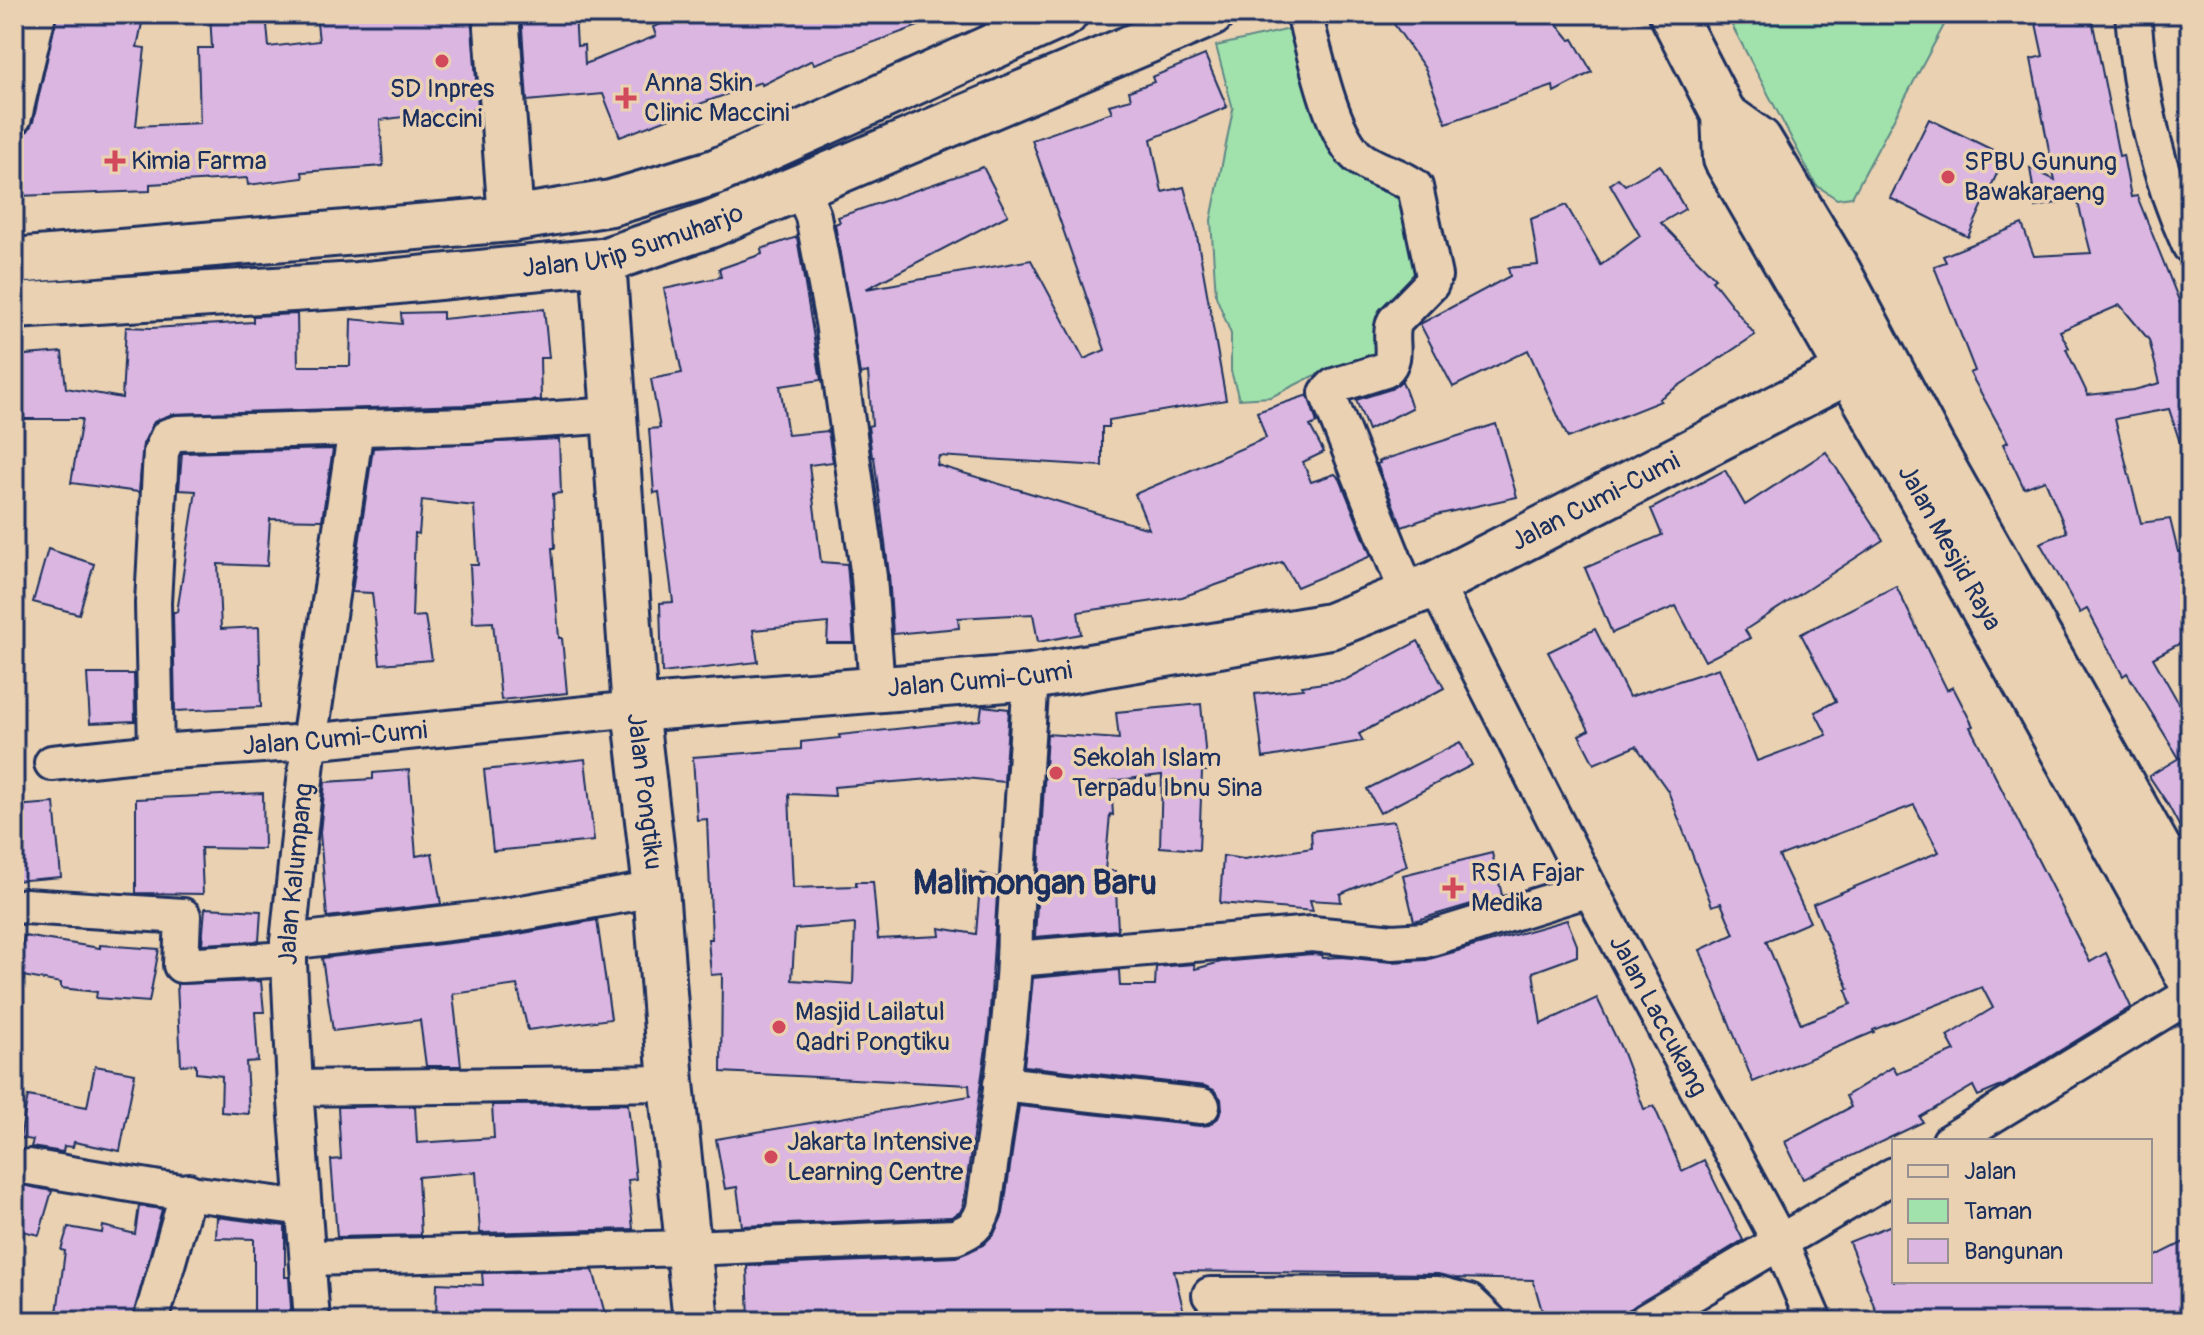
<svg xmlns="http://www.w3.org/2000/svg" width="2204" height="1335" font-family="Pangolin,sans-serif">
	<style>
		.green { fill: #a1e2ac; stroke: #5e8885; stroke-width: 2 }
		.building { fill: #dab6e1; stroke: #1b2f5e; stroke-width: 2; fill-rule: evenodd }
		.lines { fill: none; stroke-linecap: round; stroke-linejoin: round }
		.street-casing { stroke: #1b2f5e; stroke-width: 40 }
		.secondary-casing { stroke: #1b2f5e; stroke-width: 50 }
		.highway-casing { stroke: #1b2f5e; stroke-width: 50 }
		.street { stroke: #ead1b2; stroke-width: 34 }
		.secondary { stroke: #ead1b2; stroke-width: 44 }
		.highway { stroke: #ead1b2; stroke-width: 44 }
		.poi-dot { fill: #d1495b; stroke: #ead1b2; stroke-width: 3 }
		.labels { text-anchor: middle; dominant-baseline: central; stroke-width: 7; stroke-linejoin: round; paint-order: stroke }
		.poi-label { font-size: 26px; fill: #1b2f5e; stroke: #ead1b2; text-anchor: start }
		.street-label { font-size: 26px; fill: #1b2f5e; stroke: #ead1b2 }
		.district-label { font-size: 34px; font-weight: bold; fill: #1b2f5e; stroke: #ead1b2 }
	</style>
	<rect width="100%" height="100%" fill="#ead1b2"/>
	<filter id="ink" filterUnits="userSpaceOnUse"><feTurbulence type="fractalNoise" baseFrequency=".0125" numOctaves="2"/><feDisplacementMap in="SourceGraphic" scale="16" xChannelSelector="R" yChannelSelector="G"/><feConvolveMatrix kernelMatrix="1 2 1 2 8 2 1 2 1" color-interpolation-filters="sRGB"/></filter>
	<g filter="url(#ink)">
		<g class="green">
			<polygon points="1726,14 1950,14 1852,197 1837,199 1816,185"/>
			<polygon points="1290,29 1297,57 1324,112 1406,189 1423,261 1390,305 1375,353 1313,376 1271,397 1239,399 1231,371 1231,334 1216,296 1211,220 1233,109 1216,46"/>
		</g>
		<g class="building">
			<polygon points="57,14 144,14 137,47 145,48 136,126 200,123 198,48 212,48 210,14 266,14 269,47 319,41 316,14 471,14 478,106 454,122 432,113 380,120 383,166 302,172 303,178 248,185 247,178 150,184 150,191 18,196 15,136 28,131 33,122"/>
			<polygon points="521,14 575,14 577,46 584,45 585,64 656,36 653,27 688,14 942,14 943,17 814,64 812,60 762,85 761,82 677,112 678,115 620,137 603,94 527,101"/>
			<polygon points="1387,14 1549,14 1570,40 1573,39 1592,72 1554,92 1553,86 1446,123 1426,70"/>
			<path d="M2034,14H2091L2119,156L2123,155L2131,197L2137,196L2190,328V458H2185L2169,409L2115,419L2141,523L2170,519L2178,552L2190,549V638L2153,658L2190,723V846L2167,803L2149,776L2179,758L2127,673L2123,676L2087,609L2080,613L2040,543L2067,532L2045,480L2024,488L2003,444L2008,442L1970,373L1975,371L1934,266L1946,262L1943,256L2022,224L2034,256L2091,253L2077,199L2036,207L2030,168L2055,180L2031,59L2043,56ZM2120,305L2149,340L2160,383L2134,390L2088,395L2066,349L2069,348L2060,331Z"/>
			<polygon points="1205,55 1227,107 1151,139 1162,192 1184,187 1196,231 1226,400 1109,420 1109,427 1102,427 1102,466 939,456 937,465 1149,529 1135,494 1266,438 1257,412 1308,395 1317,423 1310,426 1324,452 1303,462 1311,482 1335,474 1340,479 1371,556 1297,587 1282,562 1182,597 1078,612 1081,634 1038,642 1033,614 958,618 959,628 893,634 889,574 874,457 872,457 868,426 872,425 868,372 860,374 835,224 840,222 838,217 983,167 1008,215 866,289 1031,260 1084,359 1105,350 1032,140 1112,112 1109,105 1131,99 1129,91 1154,82 1152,77"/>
			<polygon points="1929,119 2005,156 1968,237 1890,198"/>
			<polygon points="1660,165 1685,209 1661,223 1715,278 1712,280 1755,335 1659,399 1661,401 1568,438 1528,350 1453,387 1420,324 1510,276 1508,268 1538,265 1531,219 1566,205 1601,265 1640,236 1610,184 1618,178 1625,185"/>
			<polygon points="797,237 821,380 780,386 788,435 828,431 833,462 809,465 821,562 847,564 854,643 827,643 828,623 753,630 758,662 662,673 660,603 673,602 659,492 654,493 649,429 660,428 651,379 682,373 664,289 721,277 719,269 762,254 761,249"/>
			<polygon points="544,309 549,358 540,358 541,400 467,405 172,414 154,422 143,444 139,492 71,483 82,419 14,419 14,356 62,352 66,388 122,398 126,327 152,328 253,322 253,316 297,314 298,366 350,366 351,319 402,324 401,313 443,312 443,319"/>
			<polygon points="1402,381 1412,408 1368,430 1356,400 1391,389"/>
			<polygon points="1496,424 1517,497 1436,515 1402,527 1377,464 1380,463 1379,461"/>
			<polygon points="559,439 561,493 553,494 555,548 552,548 559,638 562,638 567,693 501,700 493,622 473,623 470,565 478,565 474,506 422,500 419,534 415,533 412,617 425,616 432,660 380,664 372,593 352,592 373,448"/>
			<polygon points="333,449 322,520 270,519 267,566 218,564 221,629 259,627 261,707 175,711 173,612 177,612 196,491 179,490 182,453"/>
			<polygon points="1826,452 1883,540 1745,630 1750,638 1705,661 1676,606 1612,633 1585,568 1662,535 1651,509 1725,470 1745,505"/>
			<polygon points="48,549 94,564 79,614 33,602"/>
			<path d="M1896,586L1947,690L1953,687L1973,726L1970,727L2090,962L2106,953L2131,1007L2004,1085L1978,1096L1973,1086L1920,1117L1923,1122L1803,1179L1785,1142L1851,1107L1846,1096L1893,1067L1897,1074L1955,1051L1947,1036L1993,1008L1982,987L1873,1030L1874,1032L1753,1082L1700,950L1734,934L1721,903L1712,906L1668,791L1636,746L1594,764L1579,735L1589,730L1548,652L1595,629L1629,697L1719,668L1757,761L1827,735L1815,712L1836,701L1801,634ZM1914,805L1939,852L1813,904L1849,989L1846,990L1851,1004L1801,1024L1766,941L1810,922L1779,856Z"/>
			<polygon points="1418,641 1444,688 1359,734 1363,741 1263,758 1255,694 1303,689 1302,686 1345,680"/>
			<polygon points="87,674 134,674 135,721 90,723"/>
			<polygon points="1201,704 1207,771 1202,771 1199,850 1160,847 1162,775 1111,781 1113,815 1110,814 1105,871 1115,871 1118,930 1035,937 1047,734 1119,739 1116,712"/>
			<path d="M982,706L1009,709L1004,782L955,777L834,787L835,796L789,794L793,888L856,886V882H873L878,939L940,936L939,928L976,934L981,873L998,878L989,1027L963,1206L960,1212L951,1217L742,1226L737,1187L725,1189L716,1139L970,1096L969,1085L721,1072L722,974L711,975L708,939H712L707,819L697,820L693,757L801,749V742L840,738L839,735L980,720ZM855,924L853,984L792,980L795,929Z"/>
			<polygon points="1460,742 1472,765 1380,813 1367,789"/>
			<polygon points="585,759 594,841 493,851 484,770"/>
			<polygon points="409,770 416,856 432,853 441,904 327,917 320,833 325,782 373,779 373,773"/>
			<polygon points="263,793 264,849 201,848 203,894 136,893 136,799"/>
			<polygon points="54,803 61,877 14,881 14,806"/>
			<polygon points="1394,821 1407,866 1340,894 1341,902 1310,900 1313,911 1220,903 1223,856 1244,859 1312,848 1311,831"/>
			<polygon points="1492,853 1502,895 1414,921 1403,875"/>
			<polygon points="205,908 261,911 259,941 202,944"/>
			<polygon points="597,920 611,1019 528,1030 517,985 453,994 461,1066 426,1066 420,1020 333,1031 322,958 501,937"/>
			<polygon points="1567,920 1577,945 1577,956 1533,972 1541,1024 1597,998 1621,1048 1644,1109 1654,1106 1682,1171 1704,1160 1743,1240 1632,1308 1604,1321 1545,1321 1533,1280 1455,1278 1438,1274 1174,1271 1186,1321 1050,1316 1050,1321 846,1321 846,1317 749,1320 747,1266 956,1257 983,1245 994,1234 1003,1214 1019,1106 1200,1126 1209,1125 1218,1118 1222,1109 1221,1099 1214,1090 1205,1086 1024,1066 1033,978 1119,970 1120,986 1155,986 1156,967 1194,964 1195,969 1221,962 1312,954 1322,955 1323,958 1342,957 1391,962 1426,960"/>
			<polygon points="24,936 100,948 100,945 159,949 149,1002 96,998 97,992 61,988 61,983 17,975"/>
			<polygon points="261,981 264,1012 255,1012 258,1061 246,1062 249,1114 221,1112 222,1076 196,1073 196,1064 181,1065 177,984"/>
			<polygon points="95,1066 135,1073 120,1151 74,1142 73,1147 64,1146 63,1152 31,1147 33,1140 20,1138 28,1096 87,1107"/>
			<polygon points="628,1104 636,1179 628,1180 633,1229 480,1233 476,1172 418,1177 421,1235 337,1237 331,1160 341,1159 338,1107 415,1106 417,1143 494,1138 492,1105"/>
			<polygon points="22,1185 52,1191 39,1235 14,1229"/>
			<polygon points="139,1206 162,1209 132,1321 56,1321 65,1251 61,1250 68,1227 102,1233 103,1226 135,1234"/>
			<polygon points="217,1217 285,1226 285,1277 289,1277 291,1308 289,1321 254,1321 254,1239 216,1238"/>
			<polygon points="1894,1224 1894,1281 2150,1281 2150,1259 2190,1239 2190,1321 1880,1321 1849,1242"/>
			<polygon points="593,1270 607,1321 436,1321 437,1283 483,1285 482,1273"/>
		</g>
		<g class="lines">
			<g class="street-casing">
				<g id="street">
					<path d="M1304,14C1315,52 1329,126 1355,154C1370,170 1398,173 1415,187L1434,276L1431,284L1395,321C1387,338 1400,357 1385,370L1334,386L1327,393L1409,597"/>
					<path d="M2133,14C2139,94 2157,173 2190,246"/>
					<polyline points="14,117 38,14"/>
					<polyline points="801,188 813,216 833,322 869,577 877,689"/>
					<path id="s1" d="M1435,584L1590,889L1781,1244L1814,1321"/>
					<polyline points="156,752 153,603 161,452 168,436 178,433 468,425 614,415"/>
					<path id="s2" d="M52,763L156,752L309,742L635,709"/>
					<polyline points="25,906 183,916 181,965 289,959"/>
					<polyline points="288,942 499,917 656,889"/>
					<polyline points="1015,959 1312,934 1393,942 1425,940 1590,889"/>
					<polyline points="1001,1084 1202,1106"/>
					<polyline points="295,1088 671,1083"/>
					<polyline points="1950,1141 2190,995"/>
					<polyline points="29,1167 160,1189 304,1208"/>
					<path d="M308,1258L688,1248L955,1237C971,1231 979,1225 984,1208C997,1113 1015,1017 1015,921L1031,677"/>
					<polyline points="1210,1295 1438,1294 1469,1302 1489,1321"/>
					<polyline points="151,1321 188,1191"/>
					<path id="s3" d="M312,1321L295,1088L288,942L309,742L356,428"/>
					<polyline points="1646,1321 1894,1175"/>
				</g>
			</g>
			<g class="secondary-casing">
				<g id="secondary">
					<polyline points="496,14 511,219"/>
					<path id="s4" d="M603,261L635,709L656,889L671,1083L696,1321"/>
					<path id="s5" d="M635,709L1031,677L1330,626L1435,584L1847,372"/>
				</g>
			</g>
			<g class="highway-casing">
				<g id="highway">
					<path id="s6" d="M1672,14L1724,115L1726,159L1905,468L2190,979"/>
					<polyline points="1724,115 1759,140 1839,273 1933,449 2190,905"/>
					<polyline points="14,261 511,219 611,203 715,172 1065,14"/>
					<path id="s7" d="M14,306L357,285L603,261L710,225L1211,14"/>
				</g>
			</g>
			<use href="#street" class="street"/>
			<use href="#secondary" class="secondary"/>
			<use href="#highway" class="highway"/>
		</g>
	</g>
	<g class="poi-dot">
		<circle cx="442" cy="61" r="8"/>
		<path d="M622 86h8v8h8v8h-8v8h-8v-8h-8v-8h8z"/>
		<path d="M111 149h8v8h8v8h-8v8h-8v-8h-8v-8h8z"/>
		<circle cx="1948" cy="177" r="8"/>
		<circle cx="1056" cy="773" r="8"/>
		<path d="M1449 876h8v8h8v8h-8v8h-8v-8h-8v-8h8z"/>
		<circle cx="779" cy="1027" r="8"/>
		<circle cx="771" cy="1157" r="8"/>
	</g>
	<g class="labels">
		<g class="poi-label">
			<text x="644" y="83">Anna Skin<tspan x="644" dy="30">Clinic Maccini</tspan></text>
			<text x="442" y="89" text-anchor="middle">SD Inpres<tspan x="442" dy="30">Maccini</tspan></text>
			<text x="131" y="161">Kimia Farma</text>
			<text x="1964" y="162">SPBU Gunung<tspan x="1964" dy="30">Bawakaraeng</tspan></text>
			<text x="1072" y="758">Sekolah Islam<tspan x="1072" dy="30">Terpadu Ibnu Sina</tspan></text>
			<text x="1471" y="873">RSIA Fajar<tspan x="1471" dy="30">Medika</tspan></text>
			<text x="795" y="1012">Masjid Lailatul<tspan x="795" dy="30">Qadri Pongtiku</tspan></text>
			<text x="787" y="1142">Jakarta Intensive<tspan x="787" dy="30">Learning Centre</tspan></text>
		</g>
		<g class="street-label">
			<text stroke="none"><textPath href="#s7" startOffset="624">Jalan Urip Sumuharjo</textPath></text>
			<text stroke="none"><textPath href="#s5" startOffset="994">Jalan Cumi-Cumi</textPath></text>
			<text stroke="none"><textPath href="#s6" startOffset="606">Jalan Mesjid Raya</textPath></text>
			<text stroke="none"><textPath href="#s5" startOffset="346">Jalan Cumi-Cumi</textPath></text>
			<text stroke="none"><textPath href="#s2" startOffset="284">Jalan Cumi-Cumi</textPath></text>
			<text stroke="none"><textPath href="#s4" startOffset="532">Jalan Pongtiku</textPath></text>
			<text stroke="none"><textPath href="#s3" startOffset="448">Jalan Kalumpang</textPath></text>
			<text stroke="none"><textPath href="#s1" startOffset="486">Jalan Laccukang</textPath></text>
		</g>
		<g class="district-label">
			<text x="1035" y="883">Malimongan Baru</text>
		</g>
	</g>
	<rect width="2204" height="1335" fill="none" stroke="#ead1b2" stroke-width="48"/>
	<rect x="24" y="24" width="2156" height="1287" fill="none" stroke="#1b2f5e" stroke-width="3" filter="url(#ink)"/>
	<rect x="1892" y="1139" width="260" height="144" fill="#ead1b2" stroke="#979090" stroke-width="2"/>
	<rect x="1908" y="1165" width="40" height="12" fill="#ead1b2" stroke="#979090" stroke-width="2"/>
	<text x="1964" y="1179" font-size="24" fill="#1b2f5e">Jalan</text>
	<rect x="1908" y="1199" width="40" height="24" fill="#a1e2ac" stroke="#979090" stroke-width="2"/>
	<text x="1964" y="1219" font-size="24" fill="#1b2f5e">Taman</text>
	<rect x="1908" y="1239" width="40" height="24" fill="#dab6e1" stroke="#979090" stroke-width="2"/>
	<text x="1964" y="1259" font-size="24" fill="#1b2f5e">Bangunan</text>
</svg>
